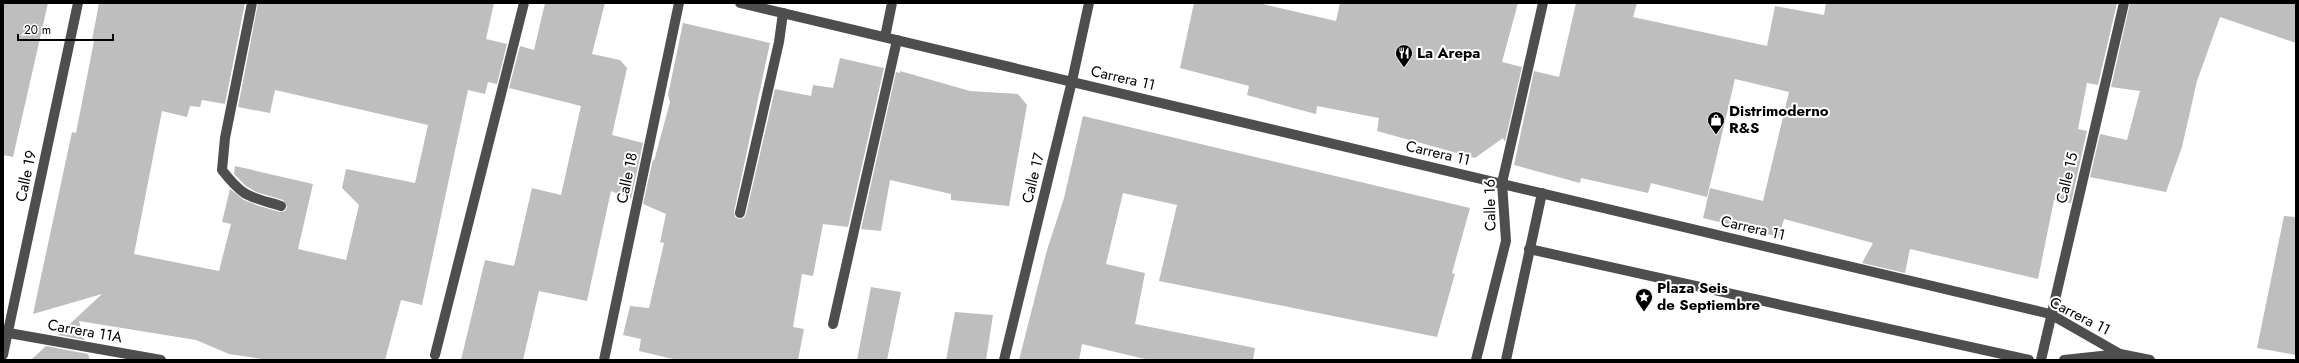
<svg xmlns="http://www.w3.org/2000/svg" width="2299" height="363" font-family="Jost,sans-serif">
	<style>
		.building { fill: #bebebe }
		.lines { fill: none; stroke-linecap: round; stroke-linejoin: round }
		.minor { stroke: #4e4e4e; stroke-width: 10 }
		.labels { text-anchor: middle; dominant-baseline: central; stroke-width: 4; stroke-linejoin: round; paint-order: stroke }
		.poi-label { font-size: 15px; font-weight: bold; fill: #000; stroke: #fff; text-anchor: start }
		.street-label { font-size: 15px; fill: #000; stroke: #fff }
	</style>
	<rect width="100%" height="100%" fill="#fff"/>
	<g class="building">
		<polygon points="3,3 48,3 13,157 3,155"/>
		<polygon points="99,3 245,3 225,104 202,100 200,107 190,106 187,117 162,111 134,254 219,271 231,224 222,222 230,189 244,200 259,206 280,212 285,211 287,207 283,200 256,192 246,186 234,174 235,166 313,184 298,249 346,260 359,205 342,188 346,169 415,183 428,125 275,90 270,113 238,107 258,3 494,3 486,39 507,44 497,84 488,82 485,94 468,90 422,305 401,300 385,360 269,360 229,354 196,340 79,321 84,340 58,335 102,294 33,314 72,132 76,133 94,41 92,40"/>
		<polygon points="545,3 605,3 592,54 620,60 627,68 612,135 643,143 631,199 611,191 587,301 539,291 523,360 461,360 485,260 514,266 532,188 561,195 581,106 509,88 520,46 534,50"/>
		<polygon points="1194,3 1258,3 1336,21 1340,3 1518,3 1502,62 1522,67 1505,142 1503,138 1475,158 1377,131 1379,118 1317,106 1316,114 1293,108 1247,95 1249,86 1180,68"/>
		<polygon points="1576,3 1637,3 1633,17 1767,46 1775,6 1824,15 1826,3 2117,3 2098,85 2087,83 2078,129 2087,131 2071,203 2054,200 2038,279 1910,249 1905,273 1862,263 1873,243 1784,219 1779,237 1703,218 1710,188 1763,201 1789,92 1735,79 1707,197 1651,183 1648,193 1581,178 1580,183 1514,165 1534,71 1559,77"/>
		<polygon points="2130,3 2296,3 2296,43 2220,17 2197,81 2182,147 2166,192 2090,177 2100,134 2127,140 2140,91 2111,87"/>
		<polygon points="683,23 770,43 734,212 735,217 739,219 744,218 746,214 775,89 811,96 813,85 833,88 840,58 884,68 848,227 823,224 813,276 802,274 793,327 804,329 798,360 677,360 639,351 641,339 623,335 630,306 649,308 664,243 660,242 666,214 643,204 653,159 654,161 670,102 668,95"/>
		<polygon points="900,71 970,91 1018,94 1027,105 1009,206 951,200 951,194 890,180 881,231 861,229 896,72 900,73"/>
		<polygon points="1083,116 1470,208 1452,273 1455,274 1437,337 1159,281 1177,205 1123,193 1106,264 1145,273 1135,324 1255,348 1253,360 1149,360 1082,344 1079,360 1019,360 1047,250 1064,198"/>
		<polygon points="2284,216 2296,217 2296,355 2257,348"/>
		<polygon points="871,287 901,292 887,360 857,360"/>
		<polygon points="955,312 993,315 986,360 946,360"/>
		<polygon points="46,346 88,354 90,360 31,360"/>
	</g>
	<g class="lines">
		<g class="minor">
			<path d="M252,3L225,138L222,170C244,198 248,196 281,206"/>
			<polyline points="740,3 2050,314 2120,354"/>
			<polyline points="885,37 892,3"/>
			<polyline points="740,213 779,42 783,13"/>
			<polyline points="1529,249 2029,360"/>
			<polyline points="833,324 897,40"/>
			<polyline points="3,332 161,360"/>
			<polyline points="3,355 78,3"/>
			<polyline points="435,355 524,3"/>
			<polyline points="604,360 679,3"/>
			<polyline points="1004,360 1072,81 1089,3"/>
			<polyline points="1476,360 1506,241 1502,183 1543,3"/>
			<polyline points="1506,360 1542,193"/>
			<polyline points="2041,360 2124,3"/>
			<polyline points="2064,360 2120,354 2150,360"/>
		</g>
	</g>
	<defs>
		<g id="restaurant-pin" transform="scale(0.9)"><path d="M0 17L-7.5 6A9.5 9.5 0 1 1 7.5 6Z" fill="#000" stroke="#fff"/><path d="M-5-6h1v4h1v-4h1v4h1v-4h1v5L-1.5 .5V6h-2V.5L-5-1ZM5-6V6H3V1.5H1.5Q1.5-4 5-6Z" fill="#fff"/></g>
		<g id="shop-pin" transform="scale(0.9)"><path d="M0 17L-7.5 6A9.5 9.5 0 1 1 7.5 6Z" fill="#000" stroke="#fff"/><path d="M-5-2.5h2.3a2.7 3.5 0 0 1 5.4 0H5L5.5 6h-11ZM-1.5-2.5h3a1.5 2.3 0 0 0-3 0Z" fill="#fff"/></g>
		<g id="sight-pin" transform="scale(0.9)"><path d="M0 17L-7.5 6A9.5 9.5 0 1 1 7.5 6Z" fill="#000" stroke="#fff"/><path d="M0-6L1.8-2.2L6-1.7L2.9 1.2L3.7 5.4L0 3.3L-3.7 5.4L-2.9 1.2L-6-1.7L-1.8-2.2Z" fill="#fff"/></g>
	</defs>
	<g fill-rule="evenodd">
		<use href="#restaurant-pin" x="1404" y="53"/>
		<use href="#shop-pin" x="1716" y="120"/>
		<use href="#sight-pin" x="1644" y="297"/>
	</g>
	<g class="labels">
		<g class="poi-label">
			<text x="1417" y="53">La Arepa</text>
			<text x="1729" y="111">Distrimoderno<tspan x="1729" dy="17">R&amp;S</tspan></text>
			<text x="1657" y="288">Plaza Seis<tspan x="1657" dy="17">de Septiembre</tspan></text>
		</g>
		<g class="street-label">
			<text transform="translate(1123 78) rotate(13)">Carrera 11</text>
			<text transform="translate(1438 153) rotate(13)">Carrera 11</text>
			<text transform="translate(26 176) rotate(-78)">Calle 19</text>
			<text transform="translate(627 178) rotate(-78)">Calle 18</text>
			<text transform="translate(1033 178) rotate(-76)">Calle 17</text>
			<text transform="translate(2067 178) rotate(-77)">Calle 15</text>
			<text transform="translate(1490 205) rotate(-91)">Calle 16</text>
			<text transform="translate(1753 228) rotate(13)">Carrera 11</text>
			<text transform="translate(2080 316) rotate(27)">Carrera 11</text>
			<text transform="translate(85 331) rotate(10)">Carrera 11A</text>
		</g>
	</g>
	<rect width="2299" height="363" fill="none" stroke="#000000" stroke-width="8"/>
	<path d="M18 34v6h95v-6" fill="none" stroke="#000000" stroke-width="2"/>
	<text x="24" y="34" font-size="12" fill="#000000" stroke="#ffffff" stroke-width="3" paint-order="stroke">20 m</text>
</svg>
